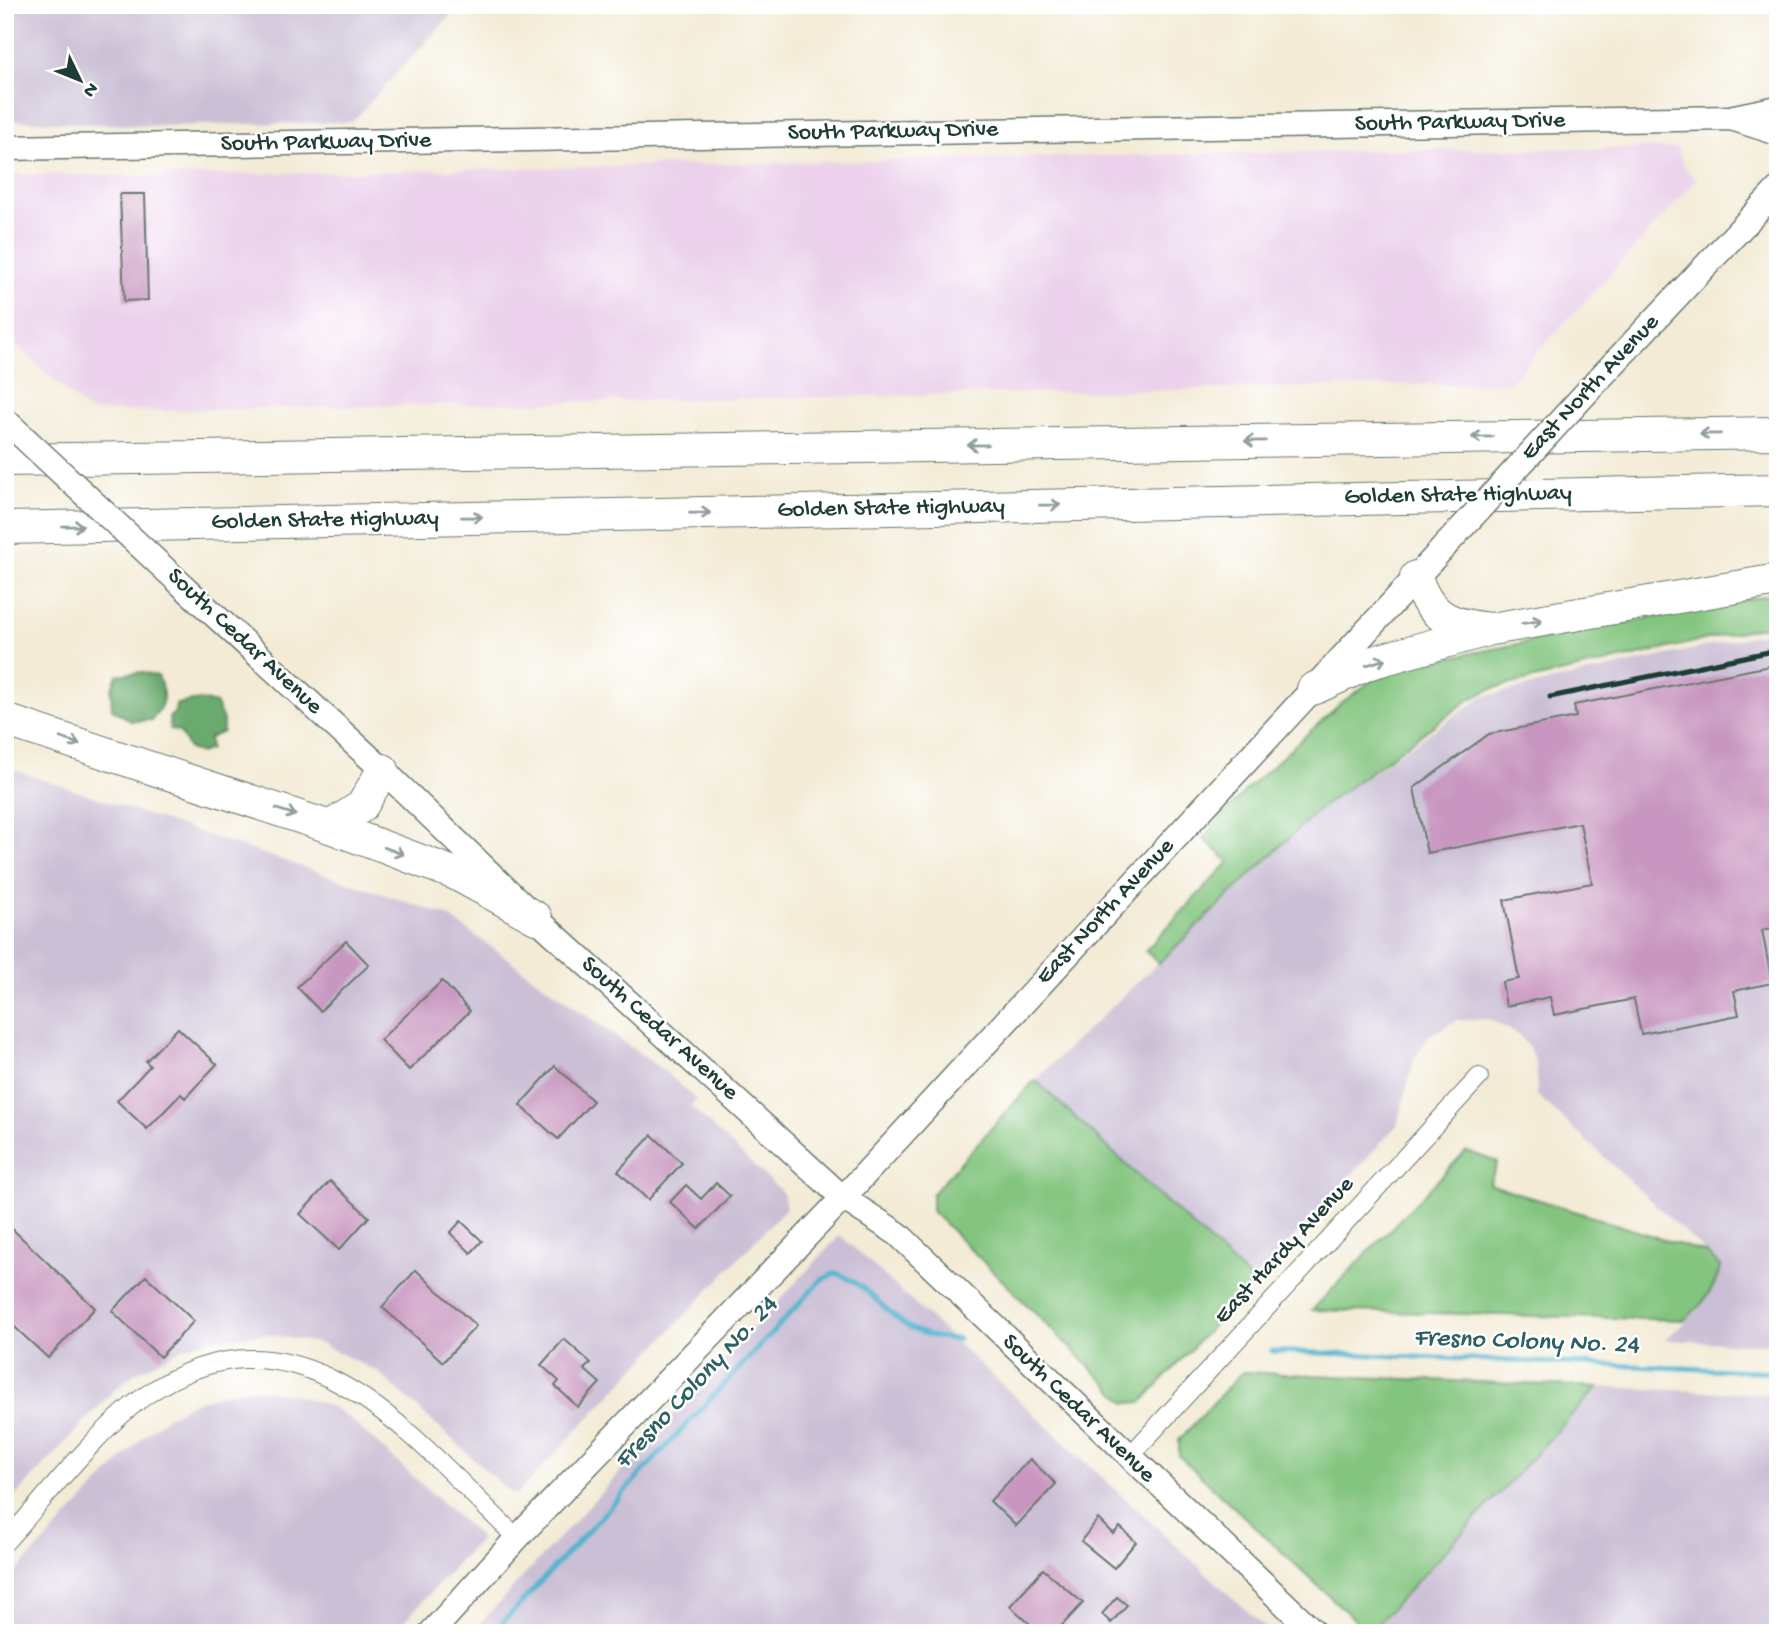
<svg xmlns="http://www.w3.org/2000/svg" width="1783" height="1638" font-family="'Gochi Hand',sans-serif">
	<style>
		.built { fill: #ebd1eb }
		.industrial { fill: #cbbfd5 }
		.green { fill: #83c57f; stroke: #51815a; stroke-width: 2 }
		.forest { fill: #6aaa6e; stroke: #447451; stroke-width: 2 }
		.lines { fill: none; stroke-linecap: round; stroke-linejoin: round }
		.stream { stroke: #4fb3ce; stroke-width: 5 }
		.building { fill: #c896c0 }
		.street-casing { stroke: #697a6d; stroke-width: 20 }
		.secondary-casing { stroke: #697a6d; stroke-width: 27 }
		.highway-casing { stroke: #697a6d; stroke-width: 34 }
		.street { stroke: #fff; stroke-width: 18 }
		.secondary { stroke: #fff; stroke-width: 24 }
		.highway { stroke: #fff; stroke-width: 32 }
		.rail { stroke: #1f3d34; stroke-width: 5 }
		.secondary-bridge-casing { stroke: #697a6d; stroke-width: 27; stroke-linecap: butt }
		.secondary-bridge { stroke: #fff; stroke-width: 24 }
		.oneway { stroke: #8f9e9a }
		.labels { text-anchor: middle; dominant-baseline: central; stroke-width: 5; stroke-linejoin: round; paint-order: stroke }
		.street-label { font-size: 24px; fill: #1f3d34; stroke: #fff }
		.water-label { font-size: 26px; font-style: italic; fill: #2d6062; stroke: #fff }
	</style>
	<rect width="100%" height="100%" fill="#fff"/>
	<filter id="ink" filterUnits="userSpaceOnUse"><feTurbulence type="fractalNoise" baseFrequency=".0143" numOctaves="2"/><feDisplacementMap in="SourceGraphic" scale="14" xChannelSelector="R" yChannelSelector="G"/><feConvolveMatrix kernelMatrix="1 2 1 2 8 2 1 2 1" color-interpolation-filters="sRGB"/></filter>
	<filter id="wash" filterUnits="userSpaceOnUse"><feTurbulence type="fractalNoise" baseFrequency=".00686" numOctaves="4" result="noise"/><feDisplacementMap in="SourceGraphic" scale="28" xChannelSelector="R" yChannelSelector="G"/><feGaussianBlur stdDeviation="1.57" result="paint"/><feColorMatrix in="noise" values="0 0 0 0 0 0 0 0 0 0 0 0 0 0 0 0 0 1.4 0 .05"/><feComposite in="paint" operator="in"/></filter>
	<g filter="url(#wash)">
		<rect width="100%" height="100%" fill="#f3ebd6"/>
		<polygon class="built" points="1677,148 1685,169 1697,180 1509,383 90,412 5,336 5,174 155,176 1395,150"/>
		<g class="industrial">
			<polygon points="5,5 460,5 352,122 152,126 5,120"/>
			<polygon points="1778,630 1778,1345 1665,1340 1699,1309 1720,1265 1537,1095 1536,1063 1529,1048 1519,1035 1489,1019 1456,1020 1429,1036 1414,1060 1397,1125 1253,1282 1035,1080 1319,809 1482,697"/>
			<polygon points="5,767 448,916 668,1074 696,1100 690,1106 783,1193 786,1208 516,1495 511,1493 378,1372 319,1343 265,1334 210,1339 182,1348 134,1374 114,1390 5,1507"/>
			<polygon points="840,1235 1271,1633 471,1633"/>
			<polygon points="1598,1387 1778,1394 1778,1633 1371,1633"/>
			<polygon points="252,1389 294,1394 334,1408 350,1419 481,1538 393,1633 5,1633 5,1584 139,1441 164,1419 194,1402 229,1392"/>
		</g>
		<g class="green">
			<polygon points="1778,593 1778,623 1494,688 1470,699 1319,809 1159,963 1145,951 1229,862 1203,838 1246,790 1340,704 1371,681 1401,667"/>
			<polygon points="1035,1080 1253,1282 1142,1402 1126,1403 932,1211 932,1194"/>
			<path d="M1466,1151L1498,1162L1489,1184L1706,1253L1720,1266C1717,1287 1701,1307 1684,1320L1312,1310Z"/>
			<polygon points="1242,1372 1598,1387 1369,1633 1179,1456 1179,1440"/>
		</g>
		<g class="forest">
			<path d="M142,672L158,676C166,696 165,703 152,720L131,721L112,709L111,690L117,675Z"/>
			<polygon points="200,700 216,704 223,720 223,732 209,738 210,749 200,753 189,749 180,732 170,729 169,718 175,712 176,704"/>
		</g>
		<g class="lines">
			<g class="stream">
				<polyline points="1272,1351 1778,1372"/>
				<path d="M493,1633L821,1280L836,1273C888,1293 888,1338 958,1339"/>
			</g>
		</g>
		<g id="blocks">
			<g class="building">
				<polygon points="120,194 145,194 148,300 124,301"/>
				<polygon points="1775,665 1778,680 1778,927 1762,930 1772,983 1734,991 1739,1015 1641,1034 1634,999 1554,1015 1550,997 1506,1006 1502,982 1519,979 1504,900 1592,883 1580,823 1427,853 1414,788 1489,734 1576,717 1574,705"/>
				<polygon points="346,941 369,965 320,1011 297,987"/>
				<polygon points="442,981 470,1011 409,1070 380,1040"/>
				<polygon points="178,1028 217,1064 185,1098 181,1094 147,1129 117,1101 150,1066 146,1061"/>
				<polygon points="555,1066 593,1101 558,1139 520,1105"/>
				<polygon points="652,1135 682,1163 648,1200 618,1171"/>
				<polygon points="330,1181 369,1217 339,1250 300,1214"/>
				<polygon points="716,1183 730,1196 699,1229 670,1202 686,1185 701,1199"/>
				<polygon points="461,1221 482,1241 471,1253 450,1233"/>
				<polygon points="5,1222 95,1308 48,1358 5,1318"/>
				<polygon points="416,1270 476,1326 443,1362 382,1307"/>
				<polygon points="146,1276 194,1321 160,1357 112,1311"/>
				<polygon points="564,1339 591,1363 584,1369 600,1383 578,1407 555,1386 559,1381 541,1365"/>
				<polygon points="1030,1459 1056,1484 1016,1526 990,1501"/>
				<polygon points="1098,1519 1113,1534 1120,1527 1136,1542 1114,1568 1081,1541"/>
				<polygon points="1043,1569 1083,1603 1055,1633 1040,1633 1010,1606"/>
				<polygon points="1117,1597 1127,1605 1111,1623 1102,1614"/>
			</g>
		</g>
	</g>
	<g filter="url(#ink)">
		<use href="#blocks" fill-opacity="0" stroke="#697a6d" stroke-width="2"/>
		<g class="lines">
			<g class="street-casing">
				<g id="street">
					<polyline points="1128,1458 1479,1077"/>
					<path d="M5,1542C45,1499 101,1425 148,1394C301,1290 416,1441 517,1538"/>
				</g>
			</g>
			<g class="secondary-casing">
				<g id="secondary">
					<polyline points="1734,117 1778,108"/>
					<polyline points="5,148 1731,118 1778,133"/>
					<polyline points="1599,379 1778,189"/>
					<polyline points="184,587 383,770 536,918 843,1198 898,1234 1315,1633"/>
					<polyline points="431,1633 517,1538 843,1198 1445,546"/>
				</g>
			</g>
			<g class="highway-casing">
				<g id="highway">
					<polyline points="5,460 1778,433"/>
					<polyline points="5,528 1778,490"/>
					<path d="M1416,577C1429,618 1451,625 1491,629L1778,580"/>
					<polyline points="1313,689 1370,663 1484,631"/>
					<polyline points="5,720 330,827 456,874 536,918"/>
					<polyline points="330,827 362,806 383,770"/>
				</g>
			</g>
			<use href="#street" class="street"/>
			<use href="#secondary" class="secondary"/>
			<use href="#highway" class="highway"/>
			<polyline class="rail" points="1550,697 1778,650"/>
			<g class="secondary-bridge-casing">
				<g id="secondary-bridge">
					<polyline points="5,420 184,587"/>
					<polyline points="1445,546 1599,379"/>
				</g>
			</g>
			<use href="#secondary-bridge" class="secondary-bridge"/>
		</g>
		<defs><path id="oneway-shaft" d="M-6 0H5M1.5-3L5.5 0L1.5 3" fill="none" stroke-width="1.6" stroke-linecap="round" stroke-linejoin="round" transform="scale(1.75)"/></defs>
		<g class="oneway">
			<use href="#oneway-shaft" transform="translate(1710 434) rotate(179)"/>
			<use href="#oneway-shaft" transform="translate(1482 437) rotate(179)"/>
			<use href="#oneway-shaft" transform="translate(1255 441) rotate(179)"/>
			<use href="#oneway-shaft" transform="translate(978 445) rotate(179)"/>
			<use href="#oneway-shaft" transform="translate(1050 505) rotate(-1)"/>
			<use href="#oneway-shaft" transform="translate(700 513) rotate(-1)"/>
			<use href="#oneway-shaft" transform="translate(472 517) rotate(-1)"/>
			<use href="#oneway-shaft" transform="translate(73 526) rotate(-1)"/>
			<use href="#oneway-shaft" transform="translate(1532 622) rotate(-9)"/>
			<use href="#oneway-shaft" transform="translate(1376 662) rotate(-18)"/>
			<use href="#oneway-shaft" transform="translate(70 741) rotate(18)"/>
			<use href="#oneway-shaft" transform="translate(286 812) rotate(18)"/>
			<use href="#oneway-shaft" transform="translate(394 851) rotate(21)"/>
		</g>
	</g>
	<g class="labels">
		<g class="street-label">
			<text transform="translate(1460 123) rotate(-1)">South Parkway Drive</text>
			<text transform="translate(893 132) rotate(-1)">South Parkway Drive</text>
			<text transform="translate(326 143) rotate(-1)">South Parkway Drive</text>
			<text transform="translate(1591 388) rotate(-47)">East North Avenue</text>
			<text transform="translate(1458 496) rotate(-1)">Golden State Highway</text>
			<text transform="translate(891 509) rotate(-1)">Golden State Highway</text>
			<text transform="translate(325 521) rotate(-1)">Golden State Highway</text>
			<text transform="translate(244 642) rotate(43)">South Cedar Avenue</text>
			<text transform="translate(1106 912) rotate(-47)">East North Avenue</text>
			<text transform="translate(659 1029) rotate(42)">South Cedar Avenue</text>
			<text transform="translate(1285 1251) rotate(-47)">East Hardy Avenue</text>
			<text transform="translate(1078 1409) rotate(44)">South Cedar Avenue</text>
		</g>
		<g class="water-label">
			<text transform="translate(1526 1343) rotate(2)">Fresno Colony No. 24</text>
			<text transform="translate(697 1384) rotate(-47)">Fresno Colony No. 24</text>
		</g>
	</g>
	<rect width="1783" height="1638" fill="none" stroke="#fff" stroke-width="28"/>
	<g transform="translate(80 80) rotate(133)" stroke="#ffffff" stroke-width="5" paint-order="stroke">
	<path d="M0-5L12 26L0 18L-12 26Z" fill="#1f3d34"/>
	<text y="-10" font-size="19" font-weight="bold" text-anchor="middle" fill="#1f3d34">N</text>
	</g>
</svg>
